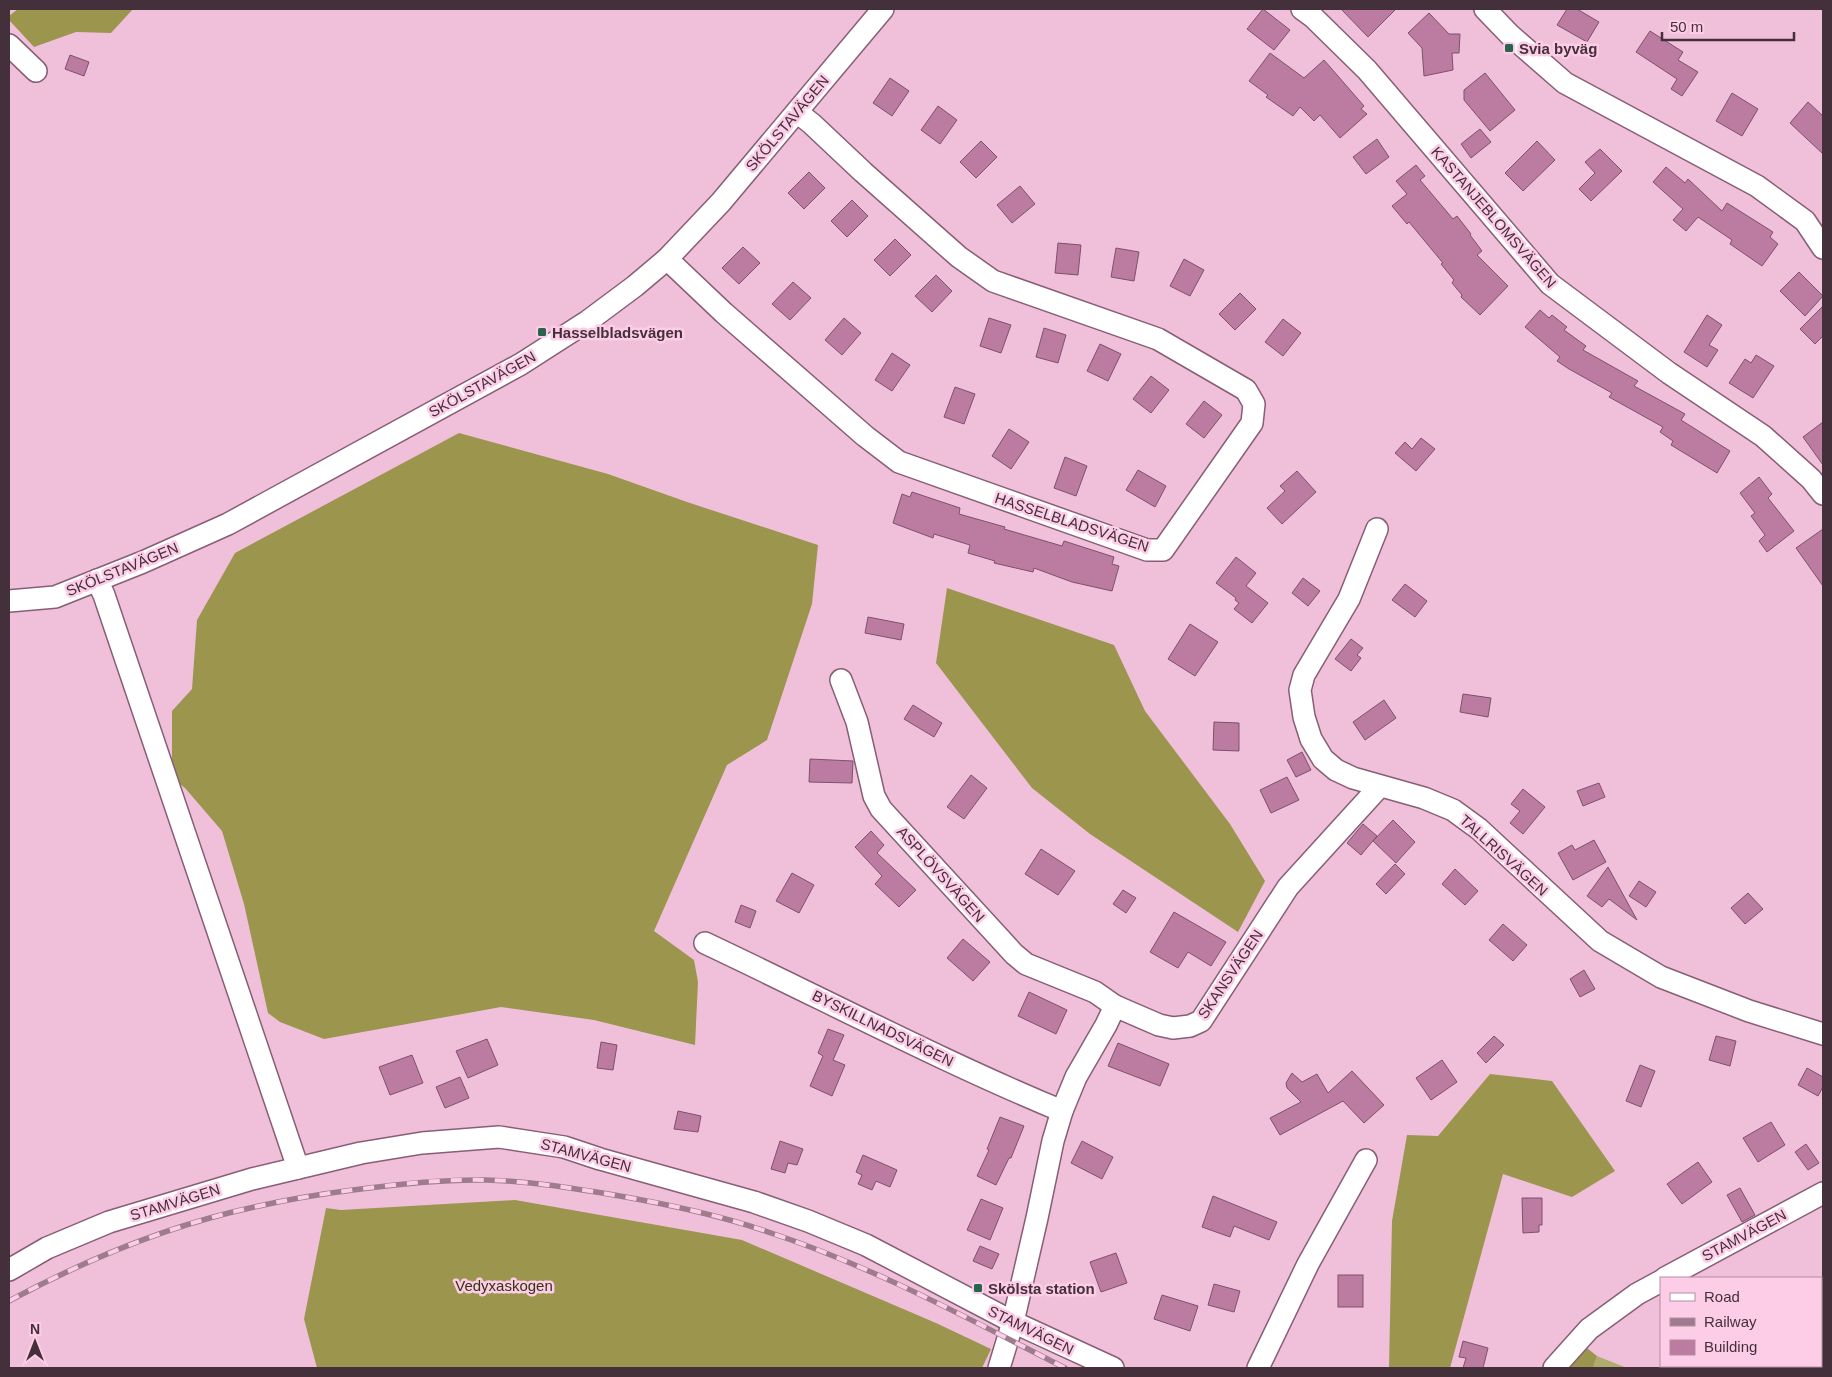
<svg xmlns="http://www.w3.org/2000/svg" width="1832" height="1377" font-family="Arial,sans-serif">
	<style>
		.green { fill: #b0ac6d }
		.forest { fill: #9b954e }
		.building { fill: #bc7ba0; stroke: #7c526a }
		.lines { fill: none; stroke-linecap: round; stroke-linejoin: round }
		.minor-casing { stroke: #885e75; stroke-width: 24 }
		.minor { stroke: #fff; stroke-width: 21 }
		.rail-casing { stroke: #9e7c8e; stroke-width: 5.5 }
		.rail { stroke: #fdcde7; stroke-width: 4; stroke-dasharray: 11; stroke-linecap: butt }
		.poi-dot { fill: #29634c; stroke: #fdcde7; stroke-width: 2 }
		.labels { text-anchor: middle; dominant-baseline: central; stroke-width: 5; stroke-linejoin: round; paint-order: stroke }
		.poi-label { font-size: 15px; font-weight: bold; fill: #43303a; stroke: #fdcde7; text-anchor: start }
		.street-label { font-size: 15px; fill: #43303a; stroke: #fdcde7 }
		.park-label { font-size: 15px; fill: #353312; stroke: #fdcde7 }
	</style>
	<rect width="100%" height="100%" fill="#f0c0da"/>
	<polygon class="green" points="1597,1356 1627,1368 1593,1368"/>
	<g class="forest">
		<polygon points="18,9 133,9 111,33 76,32 34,47 9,20 9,16"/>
		<polygon points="459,433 608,474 687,502 818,545 812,604 767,740 727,765 654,931 694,960 698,982 695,1045 594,1020 501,1007 324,1039 280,1022 268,1013 244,904 222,831 185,788 172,778 172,711 192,689 197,620 235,553"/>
		<polygon points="947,588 1114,645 1145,711 1230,824 1265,881 1238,932 1090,834 1032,788 936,663"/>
		<polygon points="1490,1074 1552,1081 1615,1171 1572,1197 1503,1174 1450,1368 1389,1368 1392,1221 1407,1135 1438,1136"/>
		<polygon points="515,1200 742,1240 936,1323 991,1349 982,1368 317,1368 304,1319 326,1208 341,1210"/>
		<polygon points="1823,1307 1823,1368 1749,1368 1751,1366 1821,1366 1821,1309"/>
		<polygon points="1587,1348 1597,1356 1593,1368 1570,1368"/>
	</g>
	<g class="building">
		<polygon points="1263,9 1290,30 1274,50 1247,29"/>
		<polygon points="1341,9 1396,9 1368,37"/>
		<polygon points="1567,9 1577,9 1599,22 1587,42 1557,25"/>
		<polygon points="1429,13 1449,34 1460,34 1459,53 1452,53 1453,70 1424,76 1422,48 1408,33"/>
		<polygon points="1650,31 1683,52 1678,60 1698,72 1682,96 1671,89 1677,79 1636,52"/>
		<polygon points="1270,53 1304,78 1324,60 1364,106 1361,109 1367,114 1340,138 1320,115 1314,121 1300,107 1293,116 1266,97 1268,95 1249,81"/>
		<polygon points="70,55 89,62 84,76 65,69"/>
		<polygon points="1485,73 1515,110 1490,131 1464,100 1464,90"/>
		<polygon points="890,78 909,91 892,116 873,103"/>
		<polygon points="1732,93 1758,109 1742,136 1716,121"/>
		<polygon points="1808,102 1823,116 1823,154 1790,123"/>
		<polygon points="938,106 957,120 940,144 921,130"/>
		<polygon points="1480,129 1491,142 1471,158 1461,144"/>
		<polygon points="1377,139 1389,157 1366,174 1353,157"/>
		<polygon points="981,141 997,157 976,178 960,162"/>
		<polygon points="1537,141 1555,160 1523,191 1505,173"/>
		<polygon points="1600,149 1622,171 1591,201 1579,189 1595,173 1585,162"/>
		<polygon points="1416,165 1425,176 1420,180 1453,219 1457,216 1471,234 1470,235 1482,251 1477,255 1508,286 1480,315 1461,297 1462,295 1452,283 1454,280 1441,264 1443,263 1409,222 1407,224 1392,206 1407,194 1396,181"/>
		<polygon points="1666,167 1685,183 1688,179 1722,211 1727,203 1773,232 1770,237 1778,244 1762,266 1730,244 1732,240 1698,217 1686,231 1673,220 1683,209 1653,182"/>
		<polygon points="809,172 825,188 804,209 788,193"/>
		<polygon points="1020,186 1035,204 1012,223 997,205"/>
		<polygon points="852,200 868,216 847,237 831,221"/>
		<polygon points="895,239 911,255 890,276 874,260"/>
		<polygon points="1058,243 1081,245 1078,275 1055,273"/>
		<polygon points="743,247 760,263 739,284 722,268"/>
		<polygon points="1116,248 1139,252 1134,281 1111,277"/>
		<polygon points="1184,259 1204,270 1190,296 1170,286"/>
		<polygon points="1799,272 1823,296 1805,316 1780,291"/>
		<polygon points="936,275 952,291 932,312 915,296"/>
		<polygon points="793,282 811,298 790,320 772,304"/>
		<polygon points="1240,293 1256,309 1235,330 1219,314"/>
		<polygon points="1823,306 1823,336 1815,344 1800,329"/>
		<polygon points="1540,310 1549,318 1552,315 1567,327 1564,330 1586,346 1583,350 1638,381 1634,386 1676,409 1685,414 1681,420 1730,451 1717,473 1671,445 1673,441 1660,432 1663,427 1609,397 1612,393 1569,369 1557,361 1560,357 1525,327"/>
		<polygon points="1707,315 1722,325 1709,345 1718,350 1707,367 1684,352"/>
		<polygon points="844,318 861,333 842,355 825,340"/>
		<polygon points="989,318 1011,325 1001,353 980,346"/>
		<polygon points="1283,319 1301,333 1283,356 1265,342"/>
		<polygon points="1044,328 1066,335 1058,363 1036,357"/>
		<polygon points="1100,344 1121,354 1108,381 1087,371"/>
		<polygon points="892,353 910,365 892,391 875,380"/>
		<polygon points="1756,355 1774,366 1753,398 1729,383 1745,359 1751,363"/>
		<polygon points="1151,376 1169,390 1151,413 1133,399"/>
		<polygon points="955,387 975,394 964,424 944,417"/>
		<polygon points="1204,401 1222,415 1204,438 1186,424"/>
		<polygon points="1823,422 1823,465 1803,437"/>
		<polygon points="1009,429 1029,442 1011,469 992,456"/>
		<polygon points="1421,438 1435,449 1416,471 1395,453 1405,442 1412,449"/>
		<polygon points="1065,457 1087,466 1076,496 1054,488"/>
		<polygon points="1138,470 1166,486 1155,507 1126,490"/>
		<polygon points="1297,471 1316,492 1282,524 1267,508 1285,491 1280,486"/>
		<polygon points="1759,477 1772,494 1768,498 1794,531 1767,552 1759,541 1765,535 1751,516 1755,513 1740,493"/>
		<polygon points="912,492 960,508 959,514 1005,527 1004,529 1062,546 1064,541 1114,557 1112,564 1119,566 1112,591 1072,582 1034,568 1033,572 994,563 995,561 968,553 970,545 934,534 933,538 893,523 902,494 910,497"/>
		<polygon points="1823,529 1823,586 1796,548"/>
		<polygon points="1236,557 1256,573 1246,586 1268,603 1252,623 1234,609 1239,603 1235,600 1236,598 1216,583"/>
		<polygon points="1303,578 1320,591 1308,606 1292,593"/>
		<polygon points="1405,584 1427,601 1415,617 1392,600"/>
		<polygon points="868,617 904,624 901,640 865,633"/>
		<polygon points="1190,624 1218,642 1195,676 1168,659"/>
		<polygon points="1351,639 1363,648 1357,655 1361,658 1351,671 1335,659"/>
		<polygon points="1463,694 1491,698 1488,717 1460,712"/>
		<polygon points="1384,700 1396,718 1365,740 1353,722"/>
		<polygon points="913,705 942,723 934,737 904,719"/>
		<polygon points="1214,722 1239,723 1239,751 1213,750"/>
		<polygon points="1302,752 1311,770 1296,777 1287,760"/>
		<polygon points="810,759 853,761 852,783 809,782"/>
		<polygon points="971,775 987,788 964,819 947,807"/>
		<polygon points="1287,777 1299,800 1271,813 1260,790"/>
		<polygon points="1599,783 1605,797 1583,806 1577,791"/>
		<polygon points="1523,789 1545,807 1523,834 1510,823 1520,811 1511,804"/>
		<polygon points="1393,820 1415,842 1396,863 1373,841"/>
		<polygon points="1363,824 1377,836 1361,855 1347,843"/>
		<polygon points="871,831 884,845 877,853 916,890 899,907 875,884 882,876 855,847"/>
		<polygon points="1594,840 1606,862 1573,880 1558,853 1572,845 1575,850"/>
		<polygon points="1041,849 1075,871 1058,895 1025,874"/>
		<polygon points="1395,864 1405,874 1386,894 1376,884"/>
		<polygon points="1608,867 1637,920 1609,899 1602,907 1587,896"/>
		<polygon points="1455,869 1478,891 1465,905 1442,884"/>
		<polygon points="792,873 814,885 799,913 776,901"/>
		<polygon points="1639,881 1656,892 1646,907 1629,896"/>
		<polygon points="1123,890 1136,898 1126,913 1113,904"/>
		<polygon points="1748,893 1763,909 1745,924 1731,908"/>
		<polygon points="741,905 756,911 750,928 735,922"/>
		<polygon points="1174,912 1226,942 1211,966 1188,952 1178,968 1150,952"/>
		<polygon points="1503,924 1527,945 1513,961 1489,940"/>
		<polygon points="963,939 990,962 973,981 947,958"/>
		<polygon points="1584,970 1595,989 1580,997 1570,979"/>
		<polygon points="1029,992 1067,1010 1056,1034 1018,1016"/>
		<polygon points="828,1029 844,1035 833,1060 845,1065 832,1096 810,1086 823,1056 818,1053"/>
		<polygon points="1494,1036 1504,1045 1486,1063 1477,1053"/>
		<polygon points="1716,1036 1736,1041 1730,1066 1709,1060"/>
		<polygon points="487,1039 498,1065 468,1078 456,1051"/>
		<polygon points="601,1042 617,1045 613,1070 597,1068"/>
		<polygon points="1118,1043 1169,1064 1160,1086 1108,1066"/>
		<polygon points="412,1055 423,1083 390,1095 379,1067"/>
		<polygon points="1442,1060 1457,1082 1431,1100 1416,1078"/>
		<polygon points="1640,1065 1655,1071 1641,1107 1626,1101"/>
		<polygon points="1807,1068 1823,1077 1823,1087 1818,1096 1798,1085"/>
		<polygon points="1352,1071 1384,1105 1364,1123 1343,1101 1280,1135 1270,1118 1301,1102 1287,1088 1286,1083 1292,1073 1302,1082 1317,1074 1328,1093"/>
		<polygon points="460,1077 469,1098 445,1108 436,1087"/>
		<polygon points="678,1111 701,1116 698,1132 674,1129"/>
		<polygon points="1000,1117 1024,1126 1011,1158 1009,1158 996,1185 977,1176 989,1150 987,1149"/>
		<polygon points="1771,1122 1785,1145 1758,1162 1743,1138"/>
		<polygon points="780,1141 803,1149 797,1165 788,1163 785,1173 771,1169"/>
		<polygon points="1082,1141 1113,1157 1102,1179 1071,1163"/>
		<polygon points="1806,1144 1819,1163 1808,1170 1795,1152"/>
		<polygon points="863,1155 897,1170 890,1187 876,1181 872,1190 858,1184 862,1175 856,1172"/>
		<polygon points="1698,1162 1712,1182 1682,1204 1667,1184"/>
		<polygon points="1740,1188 1755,1215 1742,1222 1727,1195"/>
		<polygon points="1213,1196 1277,1222 1269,1240 1234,1226 1230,1237 1202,1227"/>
		<polygon points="1522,1198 1542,1198 1542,1225 1539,1225 1539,1232 1523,1233"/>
		<polygon points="981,1199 1003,1208 990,1240 967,1230"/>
		<polygon points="980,1246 999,1254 992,1269 973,1261"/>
		<polygon points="1116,1253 1127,1283 1101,1292 1090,1262"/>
		<rect x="1338" y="1275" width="25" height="32"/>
		<polygon points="1214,1284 1240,1291 1234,1312 1208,1305"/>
		<polygon points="1162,1295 1198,1306 1190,1331 1154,1319"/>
		<polygon points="1463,1341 1488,1348 1483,1368 1463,1368 1466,1358 1459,1357"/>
	</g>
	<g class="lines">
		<g class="minor-casing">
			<g id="minor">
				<polyline points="1302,9 1313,17 1367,70 1550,284 1669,373 1763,436 1811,479 1823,494"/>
				<polyline points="1485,9 1510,35 1565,83 1757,186 1805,221 1823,248"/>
				<polyline points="9,45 36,71"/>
				<polyline points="667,259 724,313 865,436 899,462 1147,550 1163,550 1252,423 1254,404 1246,390 1158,339 993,281 959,257 863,172 812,124 797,112"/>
				<polyline points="1377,529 1349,599 1304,675 1300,690 1304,717 1311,739 1323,759 1336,770 1353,778 1424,798 1453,810 1479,829 1600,941 1661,977 1749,1011 1823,1034"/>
				<polyline points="97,580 104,595 298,1168"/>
				<polyline points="9,601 55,597 143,562 228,524 521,364 588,321 635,286 667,259 721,202 883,9"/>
				<polyline points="841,680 857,722 874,796 881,809 1014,954 1026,964 1095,992 1115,1006 1159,1025 1173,1028 1190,1026 1201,1021 1288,887 1380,786"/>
				<path d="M705,943C824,999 941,1061 1062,1111"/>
				<polyline points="9,1270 47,1248 109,1222 252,1179 361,1153 422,1143 499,1137 564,1147 600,1159 754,1202 808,1221 866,1245 1013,1322 1113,1368"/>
				<polyline points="1665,1278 1823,1193"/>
				<polyline points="999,1368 1013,1322 1037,1218 1053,1141 1062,1111 1076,1077 1106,1025 1115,1006"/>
				<polyline points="1258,1368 1308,1264 1366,1160"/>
				<polyline points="1554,1368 1589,1329 1637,1294 1661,1281"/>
			</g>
		</g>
		<use href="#minor" class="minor"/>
		<g class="rail-casing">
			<path id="rail" d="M9,1301C87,1259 172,1224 259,1206C290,1199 321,1194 353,1190C397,1184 441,1179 486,1180C529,1181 572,1188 614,1195C667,1204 720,1215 771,1233C874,1267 969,1319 1065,1368"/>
		</g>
		<use href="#rail" class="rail"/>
	</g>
	<g class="poi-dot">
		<rect x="1504" y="43" width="10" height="10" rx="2.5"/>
		<rect x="537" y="327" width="10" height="10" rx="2.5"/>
		<rect x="973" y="1283" width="10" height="10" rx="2.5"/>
	</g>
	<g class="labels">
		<g class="poi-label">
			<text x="1519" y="48">Svia byväg</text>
			<text x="552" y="332">Hasselbladsvägen</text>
			<text x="988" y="1288">Skölsta station</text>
		</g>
		<g class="street-label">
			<text transform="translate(787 123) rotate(-50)">SKÖLSTAVÄGEN</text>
			<text transform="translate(1494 217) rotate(49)">KASTANJEBLOMSVÄGEN</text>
			<text transform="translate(482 384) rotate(-29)">SKÖLSTAVÄGEN</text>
			<text transform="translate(1072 522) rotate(18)">HASSELBLADSVÄGEN</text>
			<text transform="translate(122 569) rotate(-22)">SKÖLSTAVÄGEN</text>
			<text transform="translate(1504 855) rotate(42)">TALLRISVÄGEN</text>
			<text transform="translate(941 874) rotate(48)">ASPLÖVSVÄGEN</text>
			<text transform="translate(1230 974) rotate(-56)">SKANSVÄGEN</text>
			<text transform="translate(883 1028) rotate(26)">BYSKILLNADSVÄGEN</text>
			<text transform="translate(586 1155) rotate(15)">STAMVÄGEN</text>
			<text transform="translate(175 1202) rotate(-17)">STAMVÄGEN</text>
			<text transform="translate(1744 1235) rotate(-28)">STAMVÄGEN</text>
			<text transform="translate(1031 1330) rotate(26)">STAMVÄGEN</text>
		</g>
		<g class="park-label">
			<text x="504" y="1285">Vedyxaskogen</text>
		</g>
	</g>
	<rect width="1832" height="1377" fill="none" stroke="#43303a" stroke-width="20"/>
	<rect x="1660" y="1277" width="162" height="90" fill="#fdcde7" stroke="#b38ea2"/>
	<rect x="1670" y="1293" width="25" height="8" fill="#ffffff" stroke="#b38ea2"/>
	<text x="1704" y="1302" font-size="15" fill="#43303a">Road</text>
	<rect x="1670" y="1318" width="25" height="8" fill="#9e7c8e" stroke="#b38ea2"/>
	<text x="1704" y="1327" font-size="15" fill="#43303a">Railway</text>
	<rect x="1670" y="1340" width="25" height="15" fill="#bc7ba0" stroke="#b38ea2"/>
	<text x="1704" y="1352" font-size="15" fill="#43303a">Building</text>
	<g transform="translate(35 1342)" stroke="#fdcde7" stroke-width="4" paint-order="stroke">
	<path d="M0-4L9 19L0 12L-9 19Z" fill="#43303a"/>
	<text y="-8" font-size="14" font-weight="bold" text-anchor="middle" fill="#43303a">N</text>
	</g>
	<path d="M1662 32v8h132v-8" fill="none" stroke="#43303a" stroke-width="2.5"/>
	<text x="1670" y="32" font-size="15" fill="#43303a" stroke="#fdcde7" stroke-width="4" paint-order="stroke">50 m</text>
</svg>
